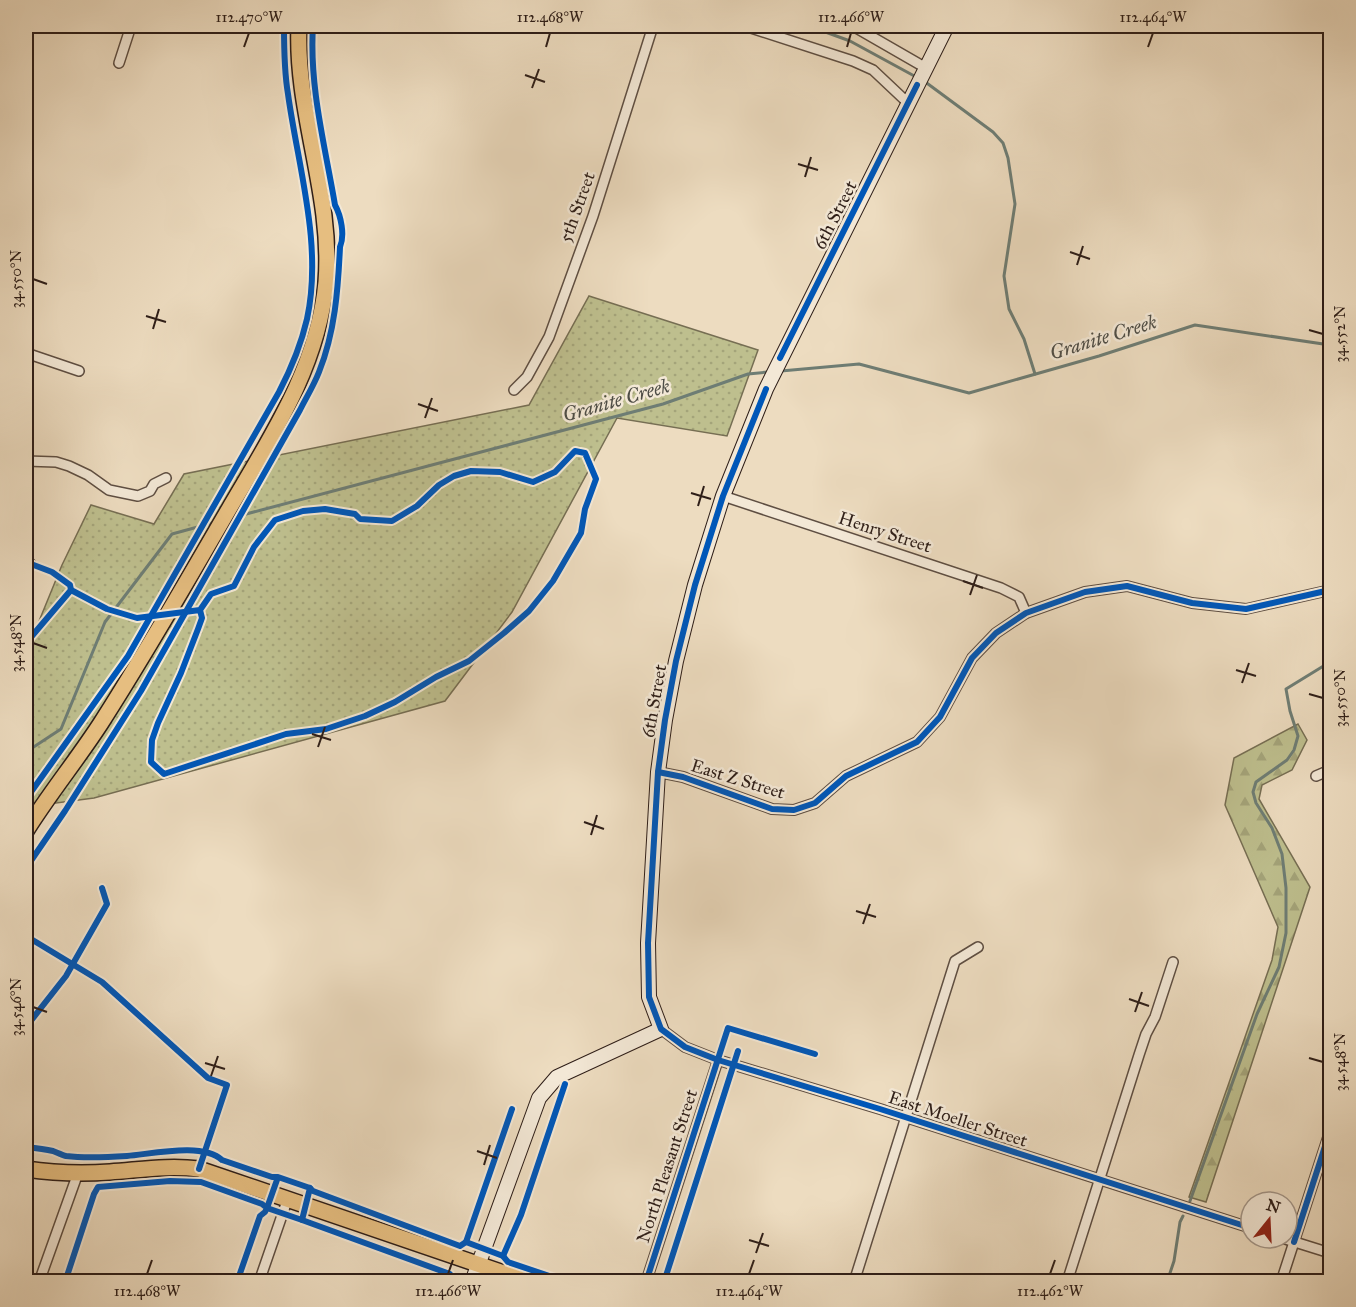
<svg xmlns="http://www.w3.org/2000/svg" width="1356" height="1307" font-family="'IM FELL Great Primer',serif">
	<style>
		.forest { fill: url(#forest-firs); stroke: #766e53; stroke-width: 1.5 }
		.park { fill: url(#park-dots); stroke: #766e53; stroke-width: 1.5 }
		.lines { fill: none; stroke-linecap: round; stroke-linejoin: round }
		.stream { stroke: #6e7d74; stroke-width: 3 }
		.street-casing { stroke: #5e4e42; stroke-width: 12 }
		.secondary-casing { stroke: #2e1e18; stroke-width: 16 }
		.primary-casing { stroke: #2e1e18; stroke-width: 18 }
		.street { stroke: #f3e8d6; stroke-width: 9 }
		.secondary { stroke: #f3e8d6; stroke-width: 14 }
		.primary { stroke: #e6be80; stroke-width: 15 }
		.cycleway-casing { stroke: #f3e8d6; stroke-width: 10 }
		.cycleway { stroke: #0057b8; stroke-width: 6 }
		.ticks { fill: none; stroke: #2e1e18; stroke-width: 2 }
		.labels { text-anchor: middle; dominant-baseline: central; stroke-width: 5; stroke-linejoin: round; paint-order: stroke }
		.street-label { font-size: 18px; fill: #2e1e18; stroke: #f3e8d6 }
		.water-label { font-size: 20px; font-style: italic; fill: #4e4d46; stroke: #f3e8d6 }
		.neatline { fill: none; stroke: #2e1e18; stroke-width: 2 }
		.ticks-label { font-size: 15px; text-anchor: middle; fill: #2e1e18 }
	</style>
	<defs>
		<pattern id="forest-firs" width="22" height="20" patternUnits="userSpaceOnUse" patternTransform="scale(1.5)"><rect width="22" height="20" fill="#bebf8e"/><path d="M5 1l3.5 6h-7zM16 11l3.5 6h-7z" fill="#a4a47a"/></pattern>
		<pattern id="park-dots" width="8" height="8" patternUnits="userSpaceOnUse" patternTransform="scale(1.5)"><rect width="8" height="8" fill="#bebf8e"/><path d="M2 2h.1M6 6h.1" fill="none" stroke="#a4a47a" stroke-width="1.8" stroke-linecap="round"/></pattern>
	</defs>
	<rect width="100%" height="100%" fill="#eddcc0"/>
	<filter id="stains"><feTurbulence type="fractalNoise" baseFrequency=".00333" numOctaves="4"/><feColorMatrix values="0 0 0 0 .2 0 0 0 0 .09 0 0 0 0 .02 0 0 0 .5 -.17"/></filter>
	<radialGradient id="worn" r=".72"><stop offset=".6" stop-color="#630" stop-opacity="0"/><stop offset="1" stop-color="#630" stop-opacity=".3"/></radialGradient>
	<polygon class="forest" points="1298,724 1307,740 1292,770 1262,785 1259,799 1310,887 1206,1202 1189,1197 1272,960 1278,927 1225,805 1234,758"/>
	<polygon class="park" points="589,296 758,350 727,436 617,418 512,612 445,701 94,798 26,807 26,653 62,565 91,505 154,524 184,474 529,405"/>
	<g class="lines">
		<g class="stream">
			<polyline points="809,26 850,41 918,78"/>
			<polyline points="924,81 993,132 1003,143 1008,158 1015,204 1004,276 1009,309 1024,339 1035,374"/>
			<polyline points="781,371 859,364 969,393 1099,356 1195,325 1330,345"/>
			<polyline points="231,518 663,404 748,374 768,372"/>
			<polyline points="26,752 61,729 105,622 172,534 216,522"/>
			<polyline points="1190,1201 1257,1014 1279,967 1286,933 1286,888 1282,854 1272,828 1256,803 1253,792 1256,782 1287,760 1294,750 1298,736 1290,711 1286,689 1330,662"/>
			<polyline points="1167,1282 1174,1261 1180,1222 1183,1216"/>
		</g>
		<g class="street-casing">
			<g id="street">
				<polyline points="745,26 853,61 873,70 908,103"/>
				<polyline points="853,26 926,68"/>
				<polyline points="119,63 131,26"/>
				<polyline points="26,353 79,371"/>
				<polyline points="514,390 527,377 549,337 593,216 653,26"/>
				<polyline points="26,461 56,462 69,466 88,475 109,490 138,496 150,491 154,484 166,478"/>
				<polyline points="723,496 1001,588 1019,597 1026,613"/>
				<polyline points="26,563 31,564"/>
				<polyline points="658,772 683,777 772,809 794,810 815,803 846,776 917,742 940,717 972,658 996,633 1026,613 1085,592 1127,586 1192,603 1246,609 1330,590"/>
				<polyline points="1316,776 1330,770"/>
				<polyline points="661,1029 685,1047 718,1060 880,1109 1251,1228"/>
				<polyline points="1282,1238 1330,1253"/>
				<polyline points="39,1282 78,1173"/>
				<polyline points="259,1282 288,1198"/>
				<polyline points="646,1282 718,1060"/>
				<polyline points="854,1282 955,961 978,947"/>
				<polyline points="1067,1282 1139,1055 1146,1034 1155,1017 1173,962"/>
				<polyline points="1281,1282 1330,1131"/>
			</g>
		</g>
		<g class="secondary-casing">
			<polyline id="secondary" points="472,1282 539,1098 557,1077 661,1029 649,997 648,943 658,772 665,720 676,661 695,585 723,496 766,389 947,26"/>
		</g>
		<g class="primary-casing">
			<g id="primary">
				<path d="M26,831C49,794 77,760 101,723C146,653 187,581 229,509C271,437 318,367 326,282C333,195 295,112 299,26"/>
				<path d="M26,1169C53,1173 82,1174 110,1172C140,1170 168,1165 199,1169L530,1282"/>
			</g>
		</g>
		<use href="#street" class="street"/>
		<use href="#secondary" class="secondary"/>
		<use href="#primary" class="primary"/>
		<g class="cycleway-casing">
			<g id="cycleway">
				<polyline points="780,358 917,85"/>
				<polyline points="766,389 723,496 695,585 676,661 665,720 658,772 648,943 649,997 661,1029 685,1047 718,1060 880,1109 1251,1228"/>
				<polyline points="71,590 107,609 137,618 200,610 202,618 198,629 181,673 158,723 152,740 151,762 164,774 286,734 326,729 365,716 395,702 436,677 469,661 504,633 529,611 553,581 581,533 585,509 596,479 585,453 575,451 555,472 533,482 500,472 471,471 454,476 439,485 417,506 392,521 360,519 355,514 325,509 303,511 275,520 254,547 234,586 211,594 200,610"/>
				<polyline points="26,643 71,590 70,585 52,572 31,564"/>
				<polyline points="658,772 683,777 772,809 794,810 815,803 846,776 917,742 940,717 972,658 996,633 1026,613 1085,592 1127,586 1192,603 1246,609 1330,590"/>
				<path d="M26,799L128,656L279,392C291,369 301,345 307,319C323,245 298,167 288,94C284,71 284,48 284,26"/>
				<path d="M26,868L65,811L141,691L300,410C306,398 314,385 319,372C335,332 338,290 340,247C345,235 341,216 335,205C325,146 309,86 313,26"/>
				<polyline points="26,936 102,982 208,1078 227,1085 199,1169"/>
				<polyline points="26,1027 66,976 107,904 102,888"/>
				<path d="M26,1147C35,1148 44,1149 53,1151C58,1153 62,1155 66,1156C82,1158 111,1157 127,1156C152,1154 203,1142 222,1160L272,1177H278L310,1188L302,1220L267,1208L278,1177"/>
				<polyline points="310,1188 313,1191 460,1246 466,1242 503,1256 508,1262 567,1282"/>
				<polyline points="302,1220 450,1274 451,1282"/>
				<polyline points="466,1242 512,1109"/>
				<polyline points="1294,1242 1330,1131"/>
				<polyline points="503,1256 521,1215 565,1084"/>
				<polyline points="65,1282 94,1194 98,1187 170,1181 201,1182 262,1204 267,1208 265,1212 260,1216 237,1282"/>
				<polyline points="646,1282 728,1028 815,1054"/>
				<polyline points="664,1282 738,1051"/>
			</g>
		</g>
		<use href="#cycleway" class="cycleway"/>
	</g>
	<path class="ticks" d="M244,47L249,33M546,47L550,33M847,47L851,33M1148,47L1153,33M525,75L545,82M532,88L539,69M798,164L818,170M805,177L811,157M1070,252L1090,259M1077,265L1083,246M33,279L47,284M146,316L166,322M153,329L159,309M1309,330L1323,334M418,404L438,411M425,418L432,398M691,493L711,499M698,506L704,486M963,581L983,588M970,595L977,575M33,643L47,648M1236,670L1256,676M1242,683L1249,663M1309,694L1323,698M312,734L331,740M318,747L325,727M584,822L604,829M591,835L597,815M856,911L876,917M863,924L870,904M1129,999L1149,1006M33,1007L47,1012M1135,1012L1142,992M1309,1058L1323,1062M205,1063L225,1069M211,1076L218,1056M477,1151L497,1158M484,1165L490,1145M749,1240L769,1246M756,1253L763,1233M147,1274L152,1260M448,1274L453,1260M749,1274L754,1260M1050,1274L1055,1260"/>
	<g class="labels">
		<g class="street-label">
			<text transform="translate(577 207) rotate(-70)">5th Street</text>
			<text transform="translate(835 215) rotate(-63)">6th Street</text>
			<text transform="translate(885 532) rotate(18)">Henry Street</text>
			<text transform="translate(654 701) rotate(-80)">6th Street</text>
			<text transform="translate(738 779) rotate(17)">East Z Street</text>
			<text transform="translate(958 1119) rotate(18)">East Moeller Street</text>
			<text transform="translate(667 1166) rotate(-72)">North Pleasant Street</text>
		</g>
		<g class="water-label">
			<text transform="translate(1103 337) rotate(-17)">Granite Creek</text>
			<text transform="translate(616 400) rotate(-16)">Granite Creek</text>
		</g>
	</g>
	<rect width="1356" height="1307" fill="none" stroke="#eddcc0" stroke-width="66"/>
	<g transform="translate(1269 1220) rotate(18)"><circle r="28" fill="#f3e8d6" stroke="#a4978a" stroke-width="1.5"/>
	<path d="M0-4.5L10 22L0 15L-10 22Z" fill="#8f2418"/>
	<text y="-9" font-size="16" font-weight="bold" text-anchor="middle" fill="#2e1e18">N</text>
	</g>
	<rect x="33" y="33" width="1290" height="1241" class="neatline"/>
	<g class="ticks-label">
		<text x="249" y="22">112.470°W</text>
		<text x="550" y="22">112.468°W</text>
		<text x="851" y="22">112.466°W</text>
		<text x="1153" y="22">112.464°W</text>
		<text transform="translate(16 279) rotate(-90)" y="5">34.550°N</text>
		<text transform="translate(1340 334) rotate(-90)" y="5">34.552°N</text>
		<text transform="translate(16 643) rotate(-90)" y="5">34.548°N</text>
		<text transform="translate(1340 698) rotate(-90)" y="5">34.550°N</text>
		<text transform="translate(16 1007) rotate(-90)" y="5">34.546°N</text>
		<text transform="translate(1340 1062) rotate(-90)" y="5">34.548°N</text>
		<text x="147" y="1296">112.468°W</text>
		<text x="448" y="1296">112.466°W</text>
		<text x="749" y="1296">112.464°W</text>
		<text x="1050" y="1296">112.462°W</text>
	</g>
	<rect width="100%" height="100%" filter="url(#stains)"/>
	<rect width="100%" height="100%" fill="url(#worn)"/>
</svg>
